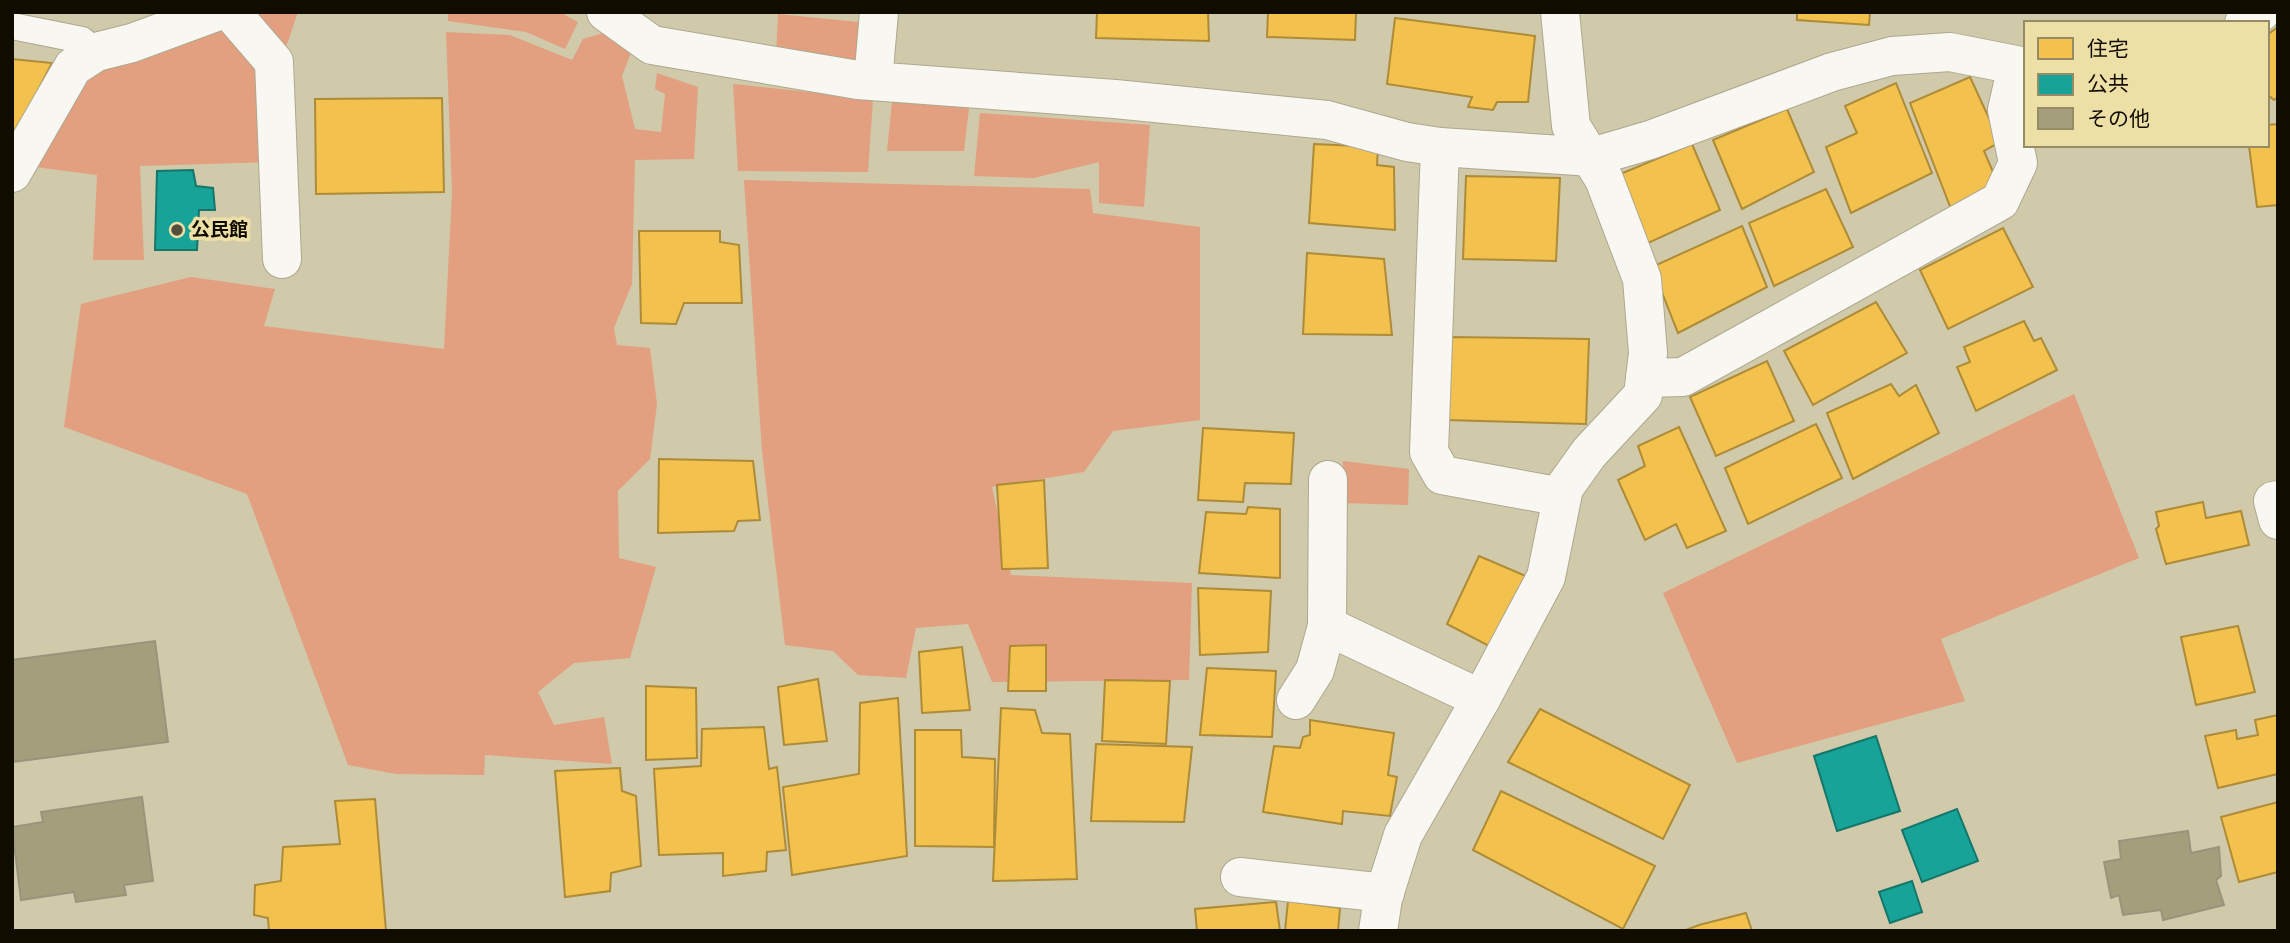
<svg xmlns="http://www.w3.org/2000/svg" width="2290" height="943" font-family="'Nunito Sans','Noto Sans JP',sans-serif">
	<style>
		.green { fill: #e2a080 }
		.homes { fill: #f2c14e; stroke: #ae8b37; stroke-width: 2 }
		.public { fill: #17a398; stroke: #15766a; stroke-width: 2 }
		.building { fill: #a59e7c; stroke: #9a947c; stroke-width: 2 }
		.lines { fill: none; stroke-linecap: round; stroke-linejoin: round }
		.service-casing { stroke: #ada88f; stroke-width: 28 }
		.minor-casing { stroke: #ada88f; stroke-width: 40 }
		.service { stroke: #f8f7f2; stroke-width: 26 }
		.minor { stroke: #f8f7f2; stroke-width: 38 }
		.poi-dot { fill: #544e3b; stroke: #ede0a6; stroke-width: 2.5 }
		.labels { text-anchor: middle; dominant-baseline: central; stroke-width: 7; stroke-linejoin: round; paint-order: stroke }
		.poi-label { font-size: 19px; font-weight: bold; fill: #110c00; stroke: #ede0a6; text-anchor: start }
	</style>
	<rect width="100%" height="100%" fill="#d0c9aa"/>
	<g class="green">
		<polygon points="249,12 298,12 284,53 273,162 140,166 144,260 93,260 97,175 35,167 76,76 99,64 181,46"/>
		<polygon points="448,12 560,12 578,22 565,49 526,32 448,21"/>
		<polygon points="778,14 869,23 870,61 776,55"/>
		<polygon points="613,30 634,45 622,76 635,129 661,132 665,94 655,89 657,73 698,87 694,159 635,160 632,284 614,328 617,345 650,348 657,404 650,459 618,491 619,558 656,567 630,658 574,663 538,692 554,725 604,717 612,764 485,755 484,775 396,774 348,765 247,494 64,427 81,304 191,277 275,289 264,326 444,349 452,193 446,32 510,35 572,60 583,39"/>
		<polygon points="733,84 873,99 868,172 738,171"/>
		<polygon points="892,102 969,108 964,151 887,151"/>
		<polygon points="980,113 1150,125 1144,207 1099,203 1099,162 1034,178 974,176"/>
		<polygon points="744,180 1090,189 1093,213 1200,227 1200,420 1113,431 1084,472 992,487 1011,575 1192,583 1189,680 992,682 968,624 916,628 906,678 858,675 833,651 785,645 762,451"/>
		<polygon points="2074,394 2139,558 1941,639 1965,701 1737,763 1663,593"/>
		<polygon points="1343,461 1409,469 1408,505 1341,503"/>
	</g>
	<g class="homes">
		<polygon points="1097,12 1208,12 1209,41 1096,38"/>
		<polygon points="1268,12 1356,12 1355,40 1267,37"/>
		<polygon points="1797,12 1870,12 1869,25 1797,20"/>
		<polygon points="1395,18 1535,36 1528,102 1497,102 1493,110 1468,107 1472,97 1387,84"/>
		<polygon points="2278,27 2278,97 2274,100 2267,94 2267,35"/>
		<polygon points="12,59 52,63 12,141"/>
		<polygon points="1970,77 2000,142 1984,151 1999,186 1951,209 1910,103"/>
		<polygon points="1896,83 1932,173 1851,213 1826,147 1857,133 1845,106"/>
		<polygon points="442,98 444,192 316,194 315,99"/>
		<polygon points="1787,109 1814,172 1742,209 1713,140"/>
		<polygon points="2278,124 2278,205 2257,207 2249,146 2267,145 2267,125"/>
		<polygon points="1314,144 1378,147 1377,165 1394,167 1395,230 1309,223"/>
		<polygon points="1692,144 1720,210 1646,244 1618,175"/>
		<polygon points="1466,176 1560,178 1556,261 1463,259"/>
		<polygon points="1826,189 1853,247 1774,286 1749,223"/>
		<polygon points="1742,226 1767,287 1678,333 1652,267"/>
		<polygon points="2003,228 2033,287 1948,329 1920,270"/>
		<polygon points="639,231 720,231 720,242 739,245 742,303 684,303 676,324 641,323"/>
		<polygon points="1307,253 1384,259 1392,335 1303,334"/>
		<polygon points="1876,302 1907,353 1813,405 1784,351"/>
		<polygon points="2024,321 2034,341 2041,338 2057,370 1976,411 1957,367 1970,362 1964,347"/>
		<polygon points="1449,337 1589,339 1586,424 1446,420"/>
		<polygon points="1767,361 1794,421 1716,456 1690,397"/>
		<polygon points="1891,384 1899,396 1916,385 1939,433 1853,479 1827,413"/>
		<polygon points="1816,424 1842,478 1748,524 1725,468"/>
		<polygon points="1679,427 1726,531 1687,548 1676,524 1645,540 1618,480 1645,466 1638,446"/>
		<polygon points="1203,428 1294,433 1291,484 1245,483 1243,502 1198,500"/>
		<polygon points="659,459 753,461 760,520 738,521 734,531 658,533"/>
		<polygon points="1044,480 1048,568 1002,569 997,485"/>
		<polygon points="2203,502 2206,518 2241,511 2249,545 2166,564 2156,529 2159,526 2156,512"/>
		<polygon points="1248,507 1280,509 1280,578 1199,573 1206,512 1246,514"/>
		<polygon points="1479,556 1528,577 1489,646 1447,624"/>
		<polygon points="1198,588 1271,591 1268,652 1200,655"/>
		<polygon points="2238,626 2255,692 2196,705 2181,637"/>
		<polygon points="1046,645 1046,691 1008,691 1010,646"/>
		<polygon points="962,647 970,710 922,713 919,652"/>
		<polygon points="1207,668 1276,671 1272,737 1200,735"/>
		<polygon points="818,679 827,741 784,745 778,687"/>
		<polygon points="1105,680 1170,681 1166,744 1102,741"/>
		<polygon points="646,686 696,688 697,758 646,760"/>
		<polygon points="898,698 907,856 792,875 783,787 859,774 860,703"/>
		<polygon points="1001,708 1035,710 1042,733 1070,734 1077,879 993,881"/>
		<polygon points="1540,709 1690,785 1663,839 1508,762"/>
		<polygon points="2278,715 2278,774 2218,788 2205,736 2236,730 2237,739 2258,735 2255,720"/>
		<polygon points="1310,720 1394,733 1388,775 1397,777 1390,816 1343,811 1342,824 1263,812 1274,746 1300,748 1303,737 1310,735"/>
		<polygon points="764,727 769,769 777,767 786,850 767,852 766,871 723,876 723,853 659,855 654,769 701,766 702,729"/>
		<polygon points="915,730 961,730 962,757 995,759 994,847 915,846"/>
		<polygon points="1096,744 1192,747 1184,822 1091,821"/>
		<polygon points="620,768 622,791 636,796 641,866 611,873 610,891 565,897 555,771"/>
		<polygon points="1501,791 1655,866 1623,929 1473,850"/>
		<polygon points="375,799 386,931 269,931 268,918 254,915 255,885 281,881 283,847 340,844 335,801"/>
		<polygon points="2278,802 2278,872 2239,882 2221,817"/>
		<polygon points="1288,901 1340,908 1338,931 1285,931"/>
		<polygon points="1276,902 1280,931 1197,931 1195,909"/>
		<polygon points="1746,913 1752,931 1683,931 1699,925"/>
	</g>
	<g class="public">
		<polygon points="193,170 196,186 213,188 215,210 199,210 197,250 155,250 157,171"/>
		<polygon points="1876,736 1900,811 1837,831 1814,756"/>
		<polygon points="1957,809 1978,861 1922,882 1902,830"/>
		<polygon points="1912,881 1922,912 1890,923 1879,892"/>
	</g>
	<g class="building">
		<polygon points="155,641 168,742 12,762 12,660"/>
		<polygon points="142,797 153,881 124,885 126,895 76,902 74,892 21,900 12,827 43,822 41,812"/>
		<polygon points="2188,831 2191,853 2219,847 2221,876 2216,880 2224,905 2163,920 2161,910 2123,915 2119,895 2111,898 2104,862 2121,859 2119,841"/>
	</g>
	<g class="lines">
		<g class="service-casing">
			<polyline id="service" points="12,26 82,40 96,52"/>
		</g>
		<g class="minor-casing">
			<g id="minor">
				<polyline points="231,12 274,62 282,259"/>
				<polyline points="606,12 652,45 858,80 1115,99 1327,120 1407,142 1440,147 1592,157 1650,140 1832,72 1892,56 1950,52 2026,67"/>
				<polyline points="2244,23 2261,12"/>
				<polyline points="873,81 879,12"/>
				<polyline points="1440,147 1429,452 1442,475 1562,497"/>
				<polyline points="12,173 73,67 96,52 132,43 216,12"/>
				<polyline points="1645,378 1683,377 2000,201 2018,163 2007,110 2017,66"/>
				<polyline points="2278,500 2273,501 2278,520"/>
				<polyline points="1327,626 1481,699"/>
				<polyline points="1296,700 1315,670 1327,626 1328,480"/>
				<polyline points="1240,877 1385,893"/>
				<polyline points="1378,931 1383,898 1403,835 1481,699 1546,577 1564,488 1589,453 1643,395 1648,353 1642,279 1604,179 1571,126 1560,12"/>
			</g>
		</g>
		<use href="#service" class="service"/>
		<use href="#minor" class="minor"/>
	</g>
	<circle class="poi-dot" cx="177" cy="230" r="7"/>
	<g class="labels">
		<g class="poi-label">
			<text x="191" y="230">公民館</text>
		</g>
	</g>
	<rect width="2290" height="943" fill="none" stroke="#110c00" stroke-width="28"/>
	<rect x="2024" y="21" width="245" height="126" fill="#ede0a6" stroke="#958b64" stroke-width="2"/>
	<rect x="2038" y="38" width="35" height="21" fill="#f2c14e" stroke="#958b64" stroke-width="2"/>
	<text x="2087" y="56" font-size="21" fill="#110c00">住宅</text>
	<rect x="2038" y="74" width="35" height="21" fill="#17a398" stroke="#958b64" stroke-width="2"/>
	<text x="2087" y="91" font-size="21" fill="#110c00">公共</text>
	<rect x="2038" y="108" width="35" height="21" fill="#a59e7c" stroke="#958b64" stroke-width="2"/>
	<text x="2087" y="126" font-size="21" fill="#110c00">その他</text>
</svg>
